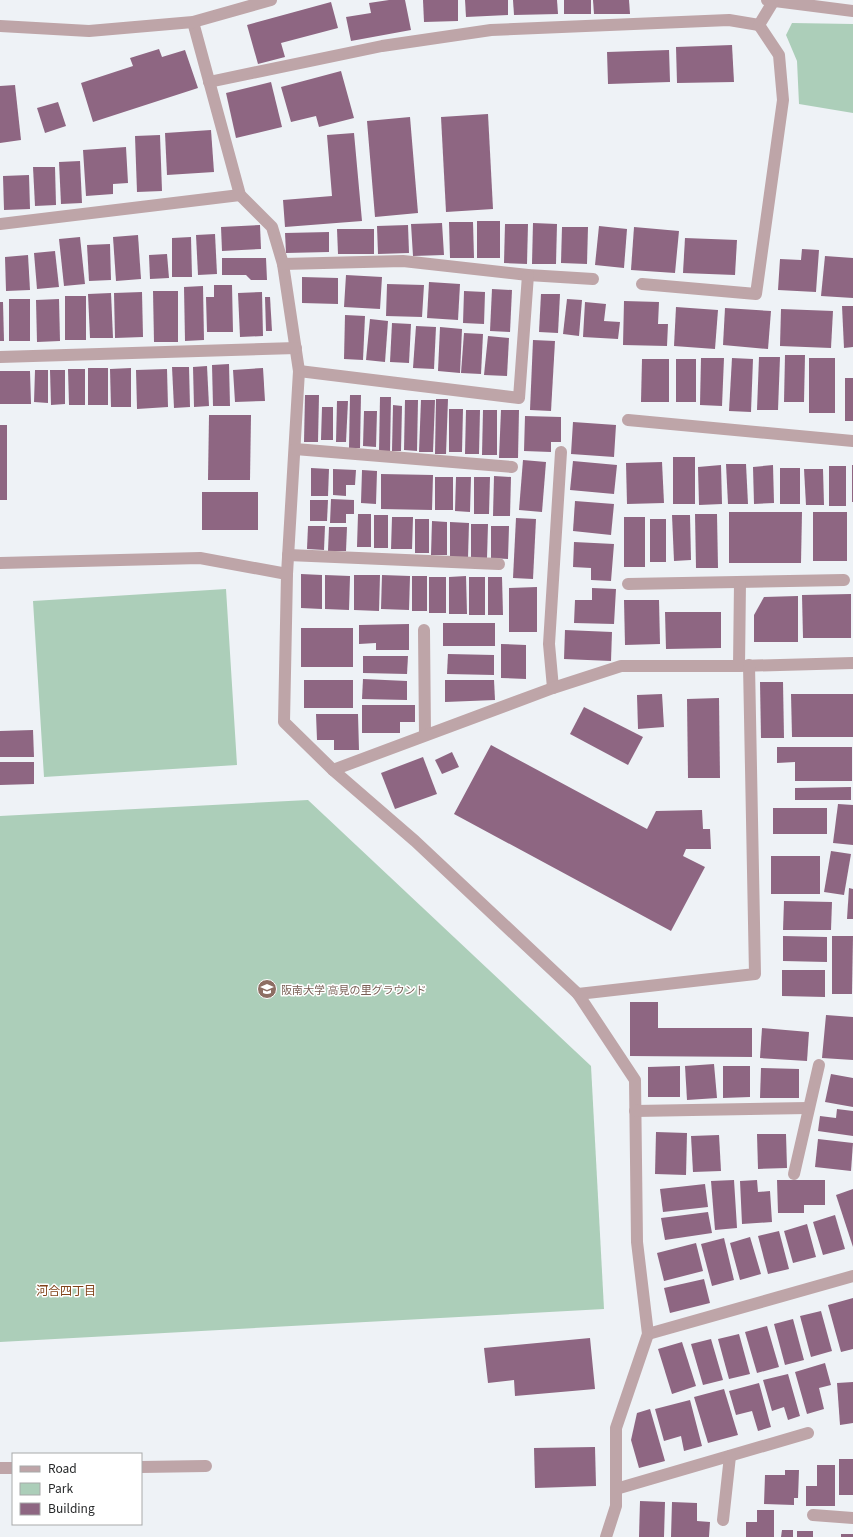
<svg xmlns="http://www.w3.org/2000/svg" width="853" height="1537" font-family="Georgia,'Noto Sans JP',serif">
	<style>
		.green { fill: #acceb9 }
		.building { fill: #8e6682 }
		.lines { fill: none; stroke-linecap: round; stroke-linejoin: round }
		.lane { stroke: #bea5a8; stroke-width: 12 }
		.street { stroke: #bea5a8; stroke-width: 12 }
		.labels { text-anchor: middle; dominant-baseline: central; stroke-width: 3; stroke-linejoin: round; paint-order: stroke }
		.education-label { font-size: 11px; fill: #785e54; stroke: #fff; text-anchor: start }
		.neighbourhood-label { font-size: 12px; fill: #81431a; stroke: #fff }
	</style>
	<rect width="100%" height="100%" fill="#eef2f6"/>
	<g class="green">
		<polygon points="792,23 853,24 853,113 799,104 797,61 786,35"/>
		<polygon points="226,589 237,765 44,777 33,601"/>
		<polygon points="308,800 591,1066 604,1309 0,1342 0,816"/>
	</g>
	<g class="building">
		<polygon points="389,0 405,0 411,30 351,41 346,17 371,13 369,3"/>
		<polygon points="423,0 458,0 458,21 424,22"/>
		<polygon points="465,0 508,0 508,15 466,17"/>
		<polygon points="513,0 557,0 558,14 514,15"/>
		<rect x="564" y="0" width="27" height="14"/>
		<polygon points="593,0 629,0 630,14 594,14"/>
		<polygon points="331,2 338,28 281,43 285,57 258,64 247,25"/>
		<polygon points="732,45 734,82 677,83 676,47"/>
		<polygon points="159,49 162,57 185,50 198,88 93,122 81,83 133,66 130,58"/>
		<polygon points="669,50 670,82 608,84 607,52"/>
		<polygon points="341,71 354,118 319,127 316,116 291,122 281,87"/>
		<polygon points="271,82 282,127 236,138 226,93"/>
		<polygon points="15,85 21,140 0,143 0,86"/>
		<polygon points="58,102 66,126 45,133 37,108"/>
		<polygon points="488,114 493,209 446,212 441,117"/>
		<polygon points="410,117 418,213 375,217 367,121"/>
		<polygon points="211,130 214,172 167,175 165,133"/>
		<polygon points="354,133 362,221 285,227 283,200 332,196 327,135"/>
		<polygon points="160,135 162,191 137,192 135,136"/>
		<polygon points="126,147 128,183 113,184 113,194 86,196 83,150"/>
		<polygon points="80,161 82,203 61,204 59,162"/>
		<polygon points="33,167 55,167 56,205 35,206"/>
		<polygon points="29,175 30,209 4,210 3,176"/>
		<rect x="477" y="221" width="23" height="37"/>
		<polygon points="449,222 473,222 474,258 450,258"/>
		<polygon points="442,223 444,255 413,256 411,224"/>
		<polygon points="533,223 557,224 556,264 532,264"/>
		<polygon points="505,224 528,224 527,264 504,263"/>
		<polygon points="260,225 261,249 222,251 221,227"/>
		<polygon points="408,225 409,253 378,254 377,226"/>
		<polygon points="599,226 627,229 624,268 595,265"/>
		<polygon points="562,227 588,227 587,264 561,263"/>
		<polygon points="634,227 679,231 675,273 631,270"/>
		<polygon points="337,229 374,229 374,254 338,254"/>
		<polygon points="329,232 329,252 286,253 285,233"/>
		<polygon points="215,234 217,274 198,275 196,235"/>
		<polygon points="138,235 141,279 116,281 113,237"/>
		<polygon points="80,237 85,284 64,286 59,239"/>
		<polygon points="191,237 192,277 172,277 172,238"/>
		<polygon points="685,238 737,240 735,275 683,273"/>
		<polygon points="110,244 111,280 89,281 87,245"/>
		<polygon points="802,249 819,250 816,292 778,290 780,259 801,260"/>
		<polygon points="55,251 59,287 37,289 34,253"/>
		<polygon points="167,254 169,278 150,279 149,255"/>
		<polygon points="28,255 30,290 6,291 5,257"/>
		<polygon points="825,256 853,258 853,298 821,296"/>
		<polygon points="222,258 266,258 267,280 251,280 246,275 222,275"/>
		<polygon points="346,275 382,277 380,309 344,307"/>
		<polygon points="302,277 338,278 338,304 302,303"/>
		<polygon points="429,282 460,284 458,320 427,318"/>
		<polygon points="387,284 424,285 422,317 386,316"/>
		<polygon points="214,285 232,285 233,332 207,332 206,297 214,297"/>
		<polygon points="203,286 204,340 185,341 184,287"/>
		<polygon points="492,289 512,290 510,332 490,331"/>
		<polygon points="153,291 178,291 178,342 154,342"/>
		<polygon points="464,291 485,292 484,324 463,323"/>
		<polygon points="142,292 143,337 115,338 114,293"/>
		<polygon points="262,292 263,336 240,337 238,293"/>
		<polygon points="111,293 113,338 90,338 88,294"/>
		<polygon points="541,294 560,294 558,333 539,332"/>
		<rect x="65" y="296" width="21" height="44"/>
		<polygon points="265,297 270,297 272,331 266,331"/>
		<rect x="9" y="299" width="21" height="42"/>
		<polygon points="59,299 60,341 37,342 36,300"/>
		<polygon points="567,299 582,300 579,336 563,334"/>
		<polygon points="624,301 659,302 658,324 668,324 667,346 623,345"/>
		<polygon points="0,302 3,302 4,341 0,341"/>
		<polygon points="585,302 606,304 604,321 620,322 618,339 583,337"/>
		<polygon points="842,306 853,306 853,347 844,348"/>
		<polygon points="676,307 718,310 715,349 674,346"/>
		<polygon points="725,308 771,311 768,349 723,345"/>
		<polygon points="781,309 833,311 831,348 780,346"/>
		<polygon points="345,315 365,316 363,360 344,359"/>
		<polygon points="370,319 388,321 385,362 366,360"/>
		<polygon points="392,323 411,324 409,363 390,362"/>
		<polygon points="416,326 436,327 434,369 413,368"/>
		<polygon points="440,327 462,329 460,373 438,371"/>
		<polygon points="464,333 483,334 481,374 461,373"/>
		<polygon points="488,336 509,338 507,376 484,375"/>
		<polygon points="533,340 555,341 551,411 530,410"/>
		<polygon points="785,355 805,355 804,402 784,402"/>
		<polygon points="759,357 780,357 778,410 757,410"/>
		<polygon points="701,358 724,358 722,406 700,405"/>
		<polygon points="732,358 753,359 751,412 729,411"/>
		<rect x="809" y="358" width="26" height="55"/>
		<polygon points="642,359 669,359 669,402 641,402"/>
		<rect x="676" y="359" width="20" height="43"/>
		<polygon points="229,364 230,406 213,406 212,365"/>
		<polygon points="207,366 209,406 194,407 193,367"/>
		<polygon points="172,367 189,367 190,407 174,408"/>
		<rect x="88" y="368" width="20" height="37"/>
		<polygon points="131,368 131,407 111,407 110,369"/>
		<polygon points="263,368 265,401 235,402 233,370"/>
		<polygon points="68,369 85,369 85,405 69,405"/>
		<polygon points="167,369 168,407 137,409 136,370"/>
		<polygon points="35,370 48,370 48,403 34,402"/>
		<polygon points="50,370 65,370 65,404 51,405"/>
		<polygon points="0,371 30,371 31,404 0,404"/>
		<rect x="845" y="378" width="8" height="43"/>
		<polygon points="305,395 319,395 318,442 304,442"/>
		<polygon points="350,395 361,395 360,448 349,448"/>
		<polygon points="380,397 391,397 390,452 379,452"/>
		<polygon points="436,399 448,399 446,454 435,454"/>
		<polygon points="405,400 418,400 417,451 404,450"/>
		<polygon points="421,400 435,400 433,452 419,452"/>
		<polygon points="337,401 348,401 346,442 336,442"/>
		<polygon points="393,405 402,406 401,451 392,451"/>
		<polygon points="322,407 333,407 333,440 321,440"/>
		<polygon points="449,409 463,409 462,452 449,452"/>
		<polygon points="466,410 480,410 479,454 465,454"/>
		<polygon points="483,410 497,410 497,455 482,455"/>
		<polygon points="501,410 519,410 518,458 499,458"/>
		<polygon points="364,411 377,411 376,447 363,446"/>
		<polygon points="209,415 251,415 250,480 208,480"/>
		<polygon points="525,416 561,417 561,442 551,442 551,452 524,451"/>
		<polygon points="573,422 616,425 614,457 571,454"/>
		<rect x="0" y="425" width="7" height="75"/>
		<rect x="673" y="457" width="22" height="47"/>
		<polygon points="523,460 546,462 542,512 519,510"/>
		<polygon points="573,461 617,465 614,494 570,490"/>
		<polygon points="662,462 664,503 627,504 626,463"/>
		<polygon points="726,464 746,464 748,504 728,504"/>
		<polygon points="721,465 722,504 699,505 698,467"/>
		<polygon points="773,465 774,503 754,504 753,467"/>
		<rect x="852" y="465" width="1" height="37"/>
		<rect x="829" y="466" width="17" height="40"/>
		<polygon points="311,468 329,469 328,496 311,496"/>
		<rect x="780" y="468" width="20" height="36"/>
		<polygon points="333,469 356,470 355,485 346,485 346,496 333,495"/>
		<polygon points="804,469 823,469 824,505 806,505"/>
		<polygon points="362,470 377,471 376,504 361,503"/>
		<polygon points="381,474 433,475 432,510 381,509"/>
		<polygon points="494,476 511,477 510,516 493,516"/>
		<rect x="435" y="477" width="18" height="33"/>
		<polygon points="456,477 471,477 470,512 455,511"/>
		<polygon points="474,477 490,477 489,514 474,514"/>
		<rect x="202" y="492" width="56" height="38"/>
		<polygon points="331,499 354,500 354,514 346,514 346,523 330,523"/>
		<polygon points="310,500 328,500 327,521 310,521"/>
		<polygon points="575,501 614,504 611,535 573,531"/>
		<polygon points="729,512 802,512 801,563 729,563"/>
		<rect x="813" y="512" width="34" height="49"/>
		<polygon points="358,514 371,514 371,547 357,547"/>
		<polygon points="695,514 717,514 718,568 696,568"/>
		<rect x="374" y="515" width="14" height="33"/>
		<polygon points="672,515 690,515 691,560 674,561"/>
		<polygon points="392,517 413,517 412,549 391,549"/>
		<rect x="624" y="517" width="21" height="50"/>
		<polygon points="516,518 536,519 533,579 513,578"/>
		<rect x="415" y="519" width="14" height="34"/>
		<rect x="650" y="519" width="16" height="43"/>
		<polygon points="432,521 447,522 447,555 431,555"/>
		<polygon points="450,522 469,523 468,558 450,557"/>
		<polygon points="471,524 488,524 487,558 471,558"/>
		<polygon points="308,526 325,526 324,550 307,549"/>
		<polygon points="491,526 509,526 508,559 491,558"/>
		<polygon points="329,527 347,527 346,551 328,551"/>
		<polygon points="574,542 614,544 611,581 591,580 591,568 573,567"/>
		<polygon points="301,574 322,575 322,609 301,608"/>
		<polygon points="325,575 350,576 349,610 325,609"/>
		<polygon points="354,575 380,575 379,611 354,610"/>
		<polygon points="382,575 410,576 409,610 381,609"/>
		<rect x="412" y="576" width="15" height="35"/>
		<polygon points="466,576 467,614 449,614 449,577"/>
		<rect x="429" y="577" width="17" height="36"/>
		<rect x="469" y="577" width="16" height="38"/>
		<polygon points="488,577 502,577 503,615 488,615"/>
		<polygon points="537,587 537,632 509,632 509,588"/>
		<polygon points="592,588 616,589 614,624 574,623 575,600 592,600"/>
		<polygon points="851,594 851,638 803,638 802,595"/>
		<polygon points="798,596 798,642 754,642 754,615 764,597"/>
		<polygon points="624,600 659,600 660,644 625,645"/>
		<polygon points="665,612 721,612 721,648 666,649"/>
		<rect x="443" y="623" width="52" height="23"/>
		<polygon points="409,624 409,650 376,650 376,643 359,644 359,625"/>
		<rect x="301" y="628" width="52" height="39"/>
		<polygon points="565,630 612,632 611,661 564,659"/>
		<polygon points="501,644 526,645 526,679 501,678"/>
		<polygon points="448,654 494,655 494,675 447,674"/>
		<polygon points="363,656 408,656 407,674 363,673"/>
		<polygon points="363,679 407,681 407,700 362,699"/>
		<rect x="304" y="680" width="49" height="28"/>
		<polygon points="445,680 494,680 495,700 445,702"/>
		<polygon points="760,682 783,682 784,738 761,738"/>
		<polygon points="662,694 664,727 638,729 637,695"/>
		<polygon points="791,694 853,694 853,737 792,737"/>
		<polygon points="719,698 720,778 688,778 687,699"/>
		<polygon points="362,705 415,705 415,722 400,722 400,733 362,733"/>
		<polygon points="584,707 643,737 628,765 570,734"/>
		<polygon points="316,714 358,714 359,750 334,750 334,740 317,740"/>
		<polygon points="33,730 34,757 0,757 0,731"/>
		<polygon points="491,745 647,829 656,811 702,810 703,829 710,829 711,849 686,849 683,856 705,867 671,931 454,814"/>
		<polygon points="777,747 852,747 852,781 795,781 795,762 777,763"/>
		<polygon points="452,752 459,767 442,774 435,760"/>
		<polygon points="423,757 437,794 395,809 381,773"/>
		<polygon points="0,762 34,762 34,784 0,785"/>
		<polygon points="851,787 851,800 795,800 795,788"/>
		<polygon points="838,804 853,805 853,845 833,843"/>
		<rect x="773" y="808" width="54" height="26"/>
		<polygon points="831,851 851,854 844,895 824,892"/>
		<rect x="771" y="856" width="49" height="38"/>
		<polygon points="849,888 853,889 853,919 847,919"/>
		<polygon points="784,901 832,902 831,930 783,930"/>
		<polygon points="783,936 827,937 827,962 783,961"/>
		<polygon points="832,936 853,936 852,994 832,994"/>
		<polygon points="782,970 825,970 825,997 782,996"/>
		<polygon points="630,1002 658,1002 658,1028 752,1028 752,1057 630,1056"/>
		<polygon points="826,1015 853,1017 853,1060 822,1058"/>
		<polygon points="762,1028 809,1032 807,1061 760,1058"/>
		<polygon points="714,1064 717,1098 687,1100 685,1066"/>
		<polygon points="680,1066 680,1097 648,1097 648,1067"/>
		<polygon points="723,1066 750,1066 750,1097 723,1098"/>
		<polygon points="761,1068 799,1069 799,1098 760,1098"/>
		<polygon points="831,1074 853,1078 853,1107 825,1102"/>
		<polygon points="837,1109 853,1111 853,1136 818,1131 820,1116 836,1118"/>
		<polygon points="656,1132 687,1133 686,1175 655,1174"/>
		<polygon points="757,1134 786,1134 787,1168 758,1169"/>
		<polygon points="719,1135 721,1171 693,1172 691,1136"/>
		<polygon points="818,1139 853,1143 851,1171 815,1167"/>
		<polygon points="734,1180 737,1228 715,1230 711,1181"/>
		<polygon points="757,1180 758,1192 770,1191 772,1222 742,1224 740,1181"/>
		<polygon points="777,1180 825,1180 825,1205 804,1205 804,1213 778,1213"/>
		<polygon points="705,1184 708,1207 663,1212 660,1189"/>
		<polygon points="853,1189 853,1247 836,1195"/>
		<polygon points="708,1212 712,1233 665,1240 661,1218"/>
		<polygon points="835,1215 845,1249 823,1255 813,1222"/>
		<polygon points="807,1224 816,1257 793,1263 784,1231"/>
		<polygon points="779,1231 789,1269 768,1274 758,1236"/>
		<polygon points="750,1237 761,1274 740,1280 730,1243"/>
		<polygon points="724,1238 734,1280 712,1286 701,1244"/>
		<polygon points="696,1243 703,1271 664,1281 657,1253"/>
		<polygon points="704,1279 710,1303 670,1313 664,1288"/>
		<polygon points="853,1298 853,1349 841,1352 828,1305"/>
		<polygon points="821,1311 832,1351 811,1357 800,1316"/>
		<polygon points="793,1319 804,1360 785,1365 774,1324"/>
		<polygon points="767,1326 779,1367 757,1373 745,1332"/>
		<polygon points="739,1334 750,1374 729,1379 718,1339"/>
		<polygon points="590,1338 595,1389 515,1396 514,1380 488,1383 484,1348"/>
		<polygon points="711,1339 723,1380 703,1385 691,1344"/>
		<polygon points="682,1342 696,1386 672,1394 658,1349"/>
		<polygon points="825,1363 831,1385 819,1388 824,1409 807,1414 795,1372"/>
		<polygon points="788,1374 800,1416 788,1420 784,1407 772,1411 763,1380"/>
		<polygon points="853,1382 853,1423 840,1425 837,1383"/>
		<polygon points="759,1383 771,1427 758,1431 752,1411 736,1415 729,1391"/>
		<polygon points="724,1389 738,1435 708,1443 694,1397"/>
		<polygon points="690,1400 702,1446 684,1451 681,1436 664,1441 655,1409"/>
		<polygon points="650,1409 665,1461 639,1468 631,1440 637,1413"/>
		<polygon points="595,1447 596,1486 535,1488 534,1448"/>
		<rect x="839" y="1459" width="14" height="36"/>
		<polygon points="817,1465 835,1465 835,1506 806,1506 806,1486 817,1486"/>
		<polygon points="785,1470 799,1470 798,1498 794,1498 794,1505 764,1504 765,1475 785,1475"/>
		<polygon points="640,1501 665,1502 664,1537 639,1537"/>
		<polygon points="672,1502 697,1503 697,1521 710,1522 709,1537 671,1537"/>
		<polygon points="757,1510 774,1510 774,1537 746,1537 746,1522 757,1522"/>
		<polygon points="782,1530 793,1530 793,1537 781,1537"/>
		<rect x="797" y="1531" width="16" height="6"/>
		<rect x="841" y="1534" width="12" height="3"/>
	</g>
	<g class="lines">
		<g class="lane">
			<polyline points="141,1467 206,1466"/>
			<polyline points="0,1468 13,1468"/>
			<polyline points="616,1489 808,1433"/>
			<polyline points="813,1515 853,1518"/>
			<polyline points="723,1520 730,1456"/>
		</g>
		<g class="street">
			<polyline points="767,0 853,11"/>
			<polyline points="193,22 240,195 272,227 283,264 299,371 287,574 284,722 333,770 415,841 578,994 635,1080 637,1242 648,1334 616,1428 616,1506 606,1537"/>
			<polyline points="0,26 89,31 193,22 271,0"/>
			<polyline points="209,82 382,46 491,30 729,20 759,25"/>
			<polyline points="0,224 240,195"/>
			<polyline points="283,264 403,261 528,275 593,279"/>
			<polyline points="642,284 756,294 783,100 779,55 759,25 773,2"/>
			<polyline points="0,357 296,348"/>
			<polyline points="299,371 519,398 528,275"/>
			<polyline points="628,420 853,441"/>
			<polyline points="295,449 512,467"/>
			<polyline points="288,555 499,564"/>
			<polyline points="0,563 200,558 287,574"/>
			<polyline points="628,584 844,580"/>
			<polyline points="424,630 425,735"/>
			<polyline points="739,666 740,582"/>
			<polyline points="553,688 549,644 561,452"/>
			<polyline points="333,770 553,688 621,666 739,666 853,663"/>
			<polyline points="578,994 755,974 749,665"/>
			<polyline points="635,1111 808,1108"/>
			<polyline points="794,1174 819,1065"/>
			<polyline points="648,1334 853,1276"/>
		</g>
	</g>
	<defs>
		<g id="university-disc" transform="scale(1)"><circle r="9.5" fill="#8d6e63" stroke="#fff"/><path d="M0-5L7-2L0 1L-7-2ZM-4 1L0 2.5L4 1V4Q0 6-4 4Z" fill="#fff"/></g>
	</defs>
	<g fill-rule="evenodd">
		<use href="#university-disc" x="267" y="989"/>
	</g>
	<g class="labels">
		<g class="education-label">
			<text x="281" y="989">阪南大学 高見の里グラウンド</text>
		</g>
		<g class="neighbourhood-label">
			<text x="66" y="1289">河合四丁目</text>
		</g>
	</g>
	<rect x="12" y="1453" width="130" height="72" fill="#ffffff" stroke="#a8a9a9"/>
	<rect x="20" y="1466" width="20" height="6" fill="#bea5a8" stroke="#a8a9a9"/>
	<text x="48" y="1473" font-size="12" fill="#262829">Road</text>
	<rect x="20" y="1483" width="20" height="12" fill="#acceb9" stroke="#a8a9a9"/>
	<text x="48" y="1493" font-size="12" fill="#262829">Park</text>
	<rect x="20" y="1503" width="20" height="12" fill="#8e6682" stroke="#a8a9a9"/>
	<text x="48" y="1513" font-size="12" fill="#262829">Building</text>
</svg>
